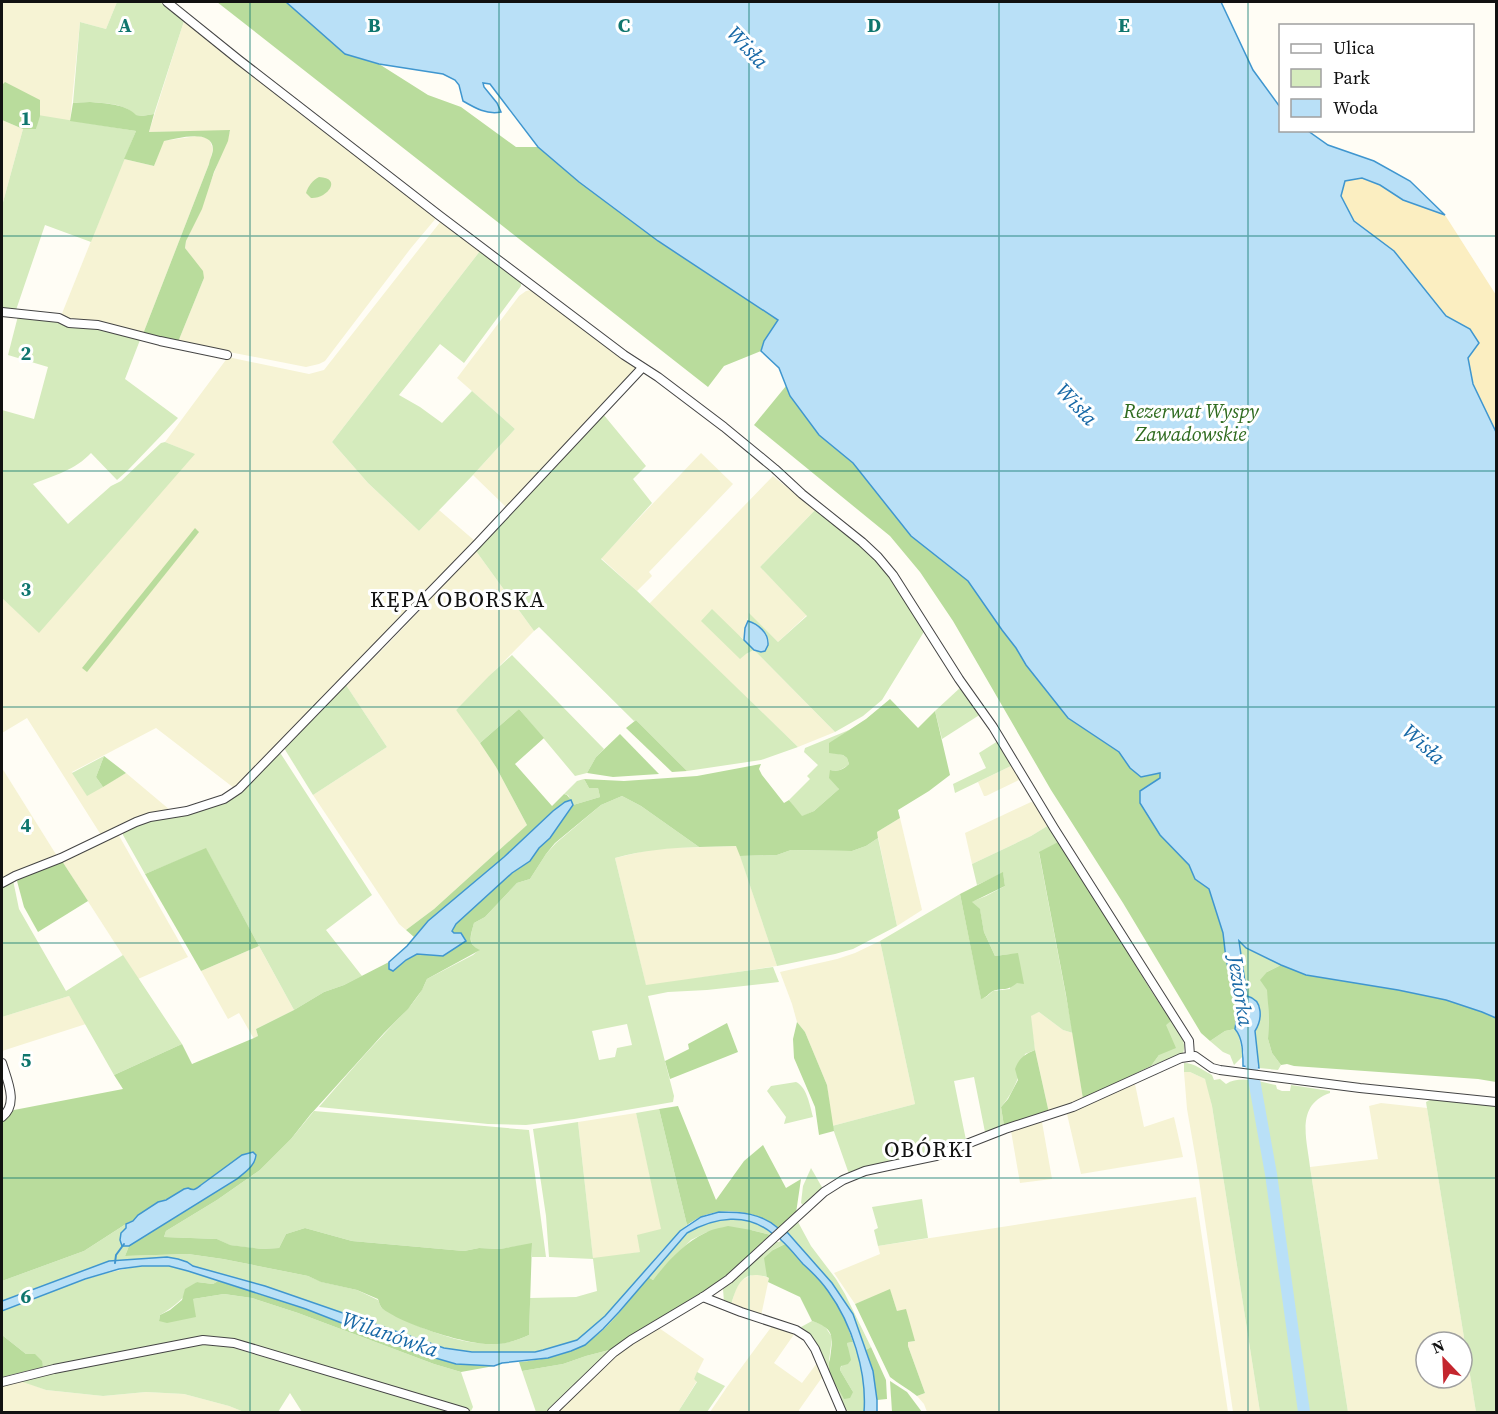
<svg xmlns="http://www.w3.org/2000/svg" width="1498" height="1414" font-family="'Source Serif 4',serif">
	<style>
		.farmland { fill: #f6f3d4; fill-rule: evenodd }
		.green { fill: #d5ebbd; fill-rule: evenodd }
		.forest { fill: #b9dc9c }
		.sand { fill: #fbeec1 }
		.water { fill: #b9e0f7; stroke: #3f96cf; stroke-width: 1.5 }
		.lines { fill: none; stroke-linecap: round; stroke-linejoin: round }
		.stream { stroke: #3f96cf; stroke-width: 2 }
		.river { stroke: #b9e0f7; stroke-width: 12 }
		.minor-casing { stroke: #444; stroke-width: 10 }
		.minor { stroke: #fff; stroke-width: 8 }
		.grid { fill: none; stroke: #0f766e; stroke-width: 1.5; stroke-opacity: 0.55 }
		.labels { text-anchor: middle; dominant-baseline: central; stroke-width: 6; stroke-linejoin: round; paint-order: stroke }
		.park-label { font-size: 20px; font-style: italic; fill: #2f6b1f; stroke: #fff }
		.water-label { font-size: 21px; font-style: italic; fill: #1768a6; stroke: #fff }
		.quarter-label { font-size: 22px; letter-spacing: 1.5px; fill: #111; stroke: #fff }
		.grid-label { font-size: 20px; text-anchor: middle; font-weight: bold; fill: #0f766e; stroke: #fff; stroke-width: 6; stroke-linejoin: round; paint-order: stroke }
	</style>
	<rect width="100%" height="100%" fill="#fffdf5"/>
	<g class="farmland">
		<polygon points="2,2 117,2 106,29 80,22 70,121 40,116 2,85"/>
		<polygon points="184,21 308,120 437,217 411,248 325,361 319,364 306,367 178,342 204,278 191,256 185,248 186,241 211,181 230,131 149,132"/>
		<polygon points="2,120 23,129 2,206"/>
		<polygon points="197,136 207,138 210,141 213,149 209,164 143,334 61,316 124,159 154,166 163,141"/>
		<polygon points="441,221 480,251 332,442 368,483 419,531 439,510 475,541 234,788 156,728 72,772 87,795 126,773 170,810 101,835 27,718 2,733 2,598 39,632 194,454 165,442 228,357 309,374 324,370"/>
		<polygon points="531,290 637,369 507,508 473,475 515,429 457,378 519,296 526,291"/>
		<polygon points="701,453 733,484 649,572 652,576 637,591 601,558"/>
		<polygon points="773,476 815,510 760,567 807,615 778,642 749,614 745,628 744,640 740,636 746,654 754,650 835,732 798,747 649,604"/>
		<polygon points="476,551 534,631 456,710 465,720 496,767 527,825 434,909 406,930 399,924 313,795 387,747 346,685 387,645"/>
		<polygon points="1013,765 1021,779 986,796 984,796 978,782"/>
		<polygon points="2,768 57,856 2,880"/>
		<polygon points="1031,802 1036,803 1049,825 1031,836 972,864 965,833"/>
		<polygon points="900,818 922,910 897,926 877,832"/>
		<polygon points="118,834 188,957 138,979 62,861"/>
		<polygon points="737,846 777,966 646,986 615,858 649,850 670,848"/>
		<polygon points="880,941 915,1104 832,1126 827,1085 805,1032 797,1022 792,1004 780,972 837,959 855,953"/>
		<polygon points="259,946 294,1010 256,1029 258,1036 254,1039 239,1013 228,1019 201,971"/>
		<polygon points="69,996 86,1024 2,1051 2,1017"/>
		<polygon points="1039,1012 1063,1030 1073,1033 1083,1099 1049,1113 1035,1050 1030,1016"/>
		<polygon points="1184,1072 1190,1072 1205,1079 1207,1083 1212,1106 1260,1412 1233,1412 1197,1166 1187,1109"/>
		<polygon points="1135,1084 1144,1127 1174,1117 1183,1157 1081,1174 1067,1114 1123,1087 1124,1089"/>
		<path d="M1381,1103L1427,1108L1476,1412H1348L1310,1167L1378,1159L1369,1106ZM1426,1342H1462V1378H1426Z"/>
		<polygon points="636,1113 662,1230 641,1252 593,1259 578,1122"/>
		<polygon points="1042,1122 1052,1179 1020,1183 1011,1131"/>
		<polygon points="1196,1197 1228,1412 927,1412 924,1404 917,1396 925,1393 908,1346 908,1342 915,1341 897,1311 890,1290 855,1304 834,1273 880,1254 878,1246"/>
		<polygon points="752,1275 760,1275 769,1278 761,1316 731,1305 736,1288 742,1280"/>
		<polygon points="772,1326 795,1333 774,1363 802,1383 817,1363 823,1376 799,1410 799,1412 710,1412 727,1387"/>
		<polygon points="659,1328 704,1359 694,1379 697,1381 678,1412 556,1412 614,1357 628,1346"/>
		<polygon points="20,1380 46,1390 103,1396 146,1392 184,1394 229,1406 244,1412 2,1412 2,1385"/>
	</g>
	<g class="green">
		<path d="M117,2H160L184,21L154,114L142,116L135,115C124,101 90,102 73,103L80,22L106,29Z"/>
		<polygon points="38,115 136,131 91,242 45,225 16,310 2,308 2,206 23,129 36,129"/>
		<polygon points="480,251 521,283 521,286 464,363 440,344 399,395 420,407 442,423 472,391 515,429 473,475 419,531 368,483 332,442"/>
		<path d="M18,316L57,321L70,326L82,328L95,327L140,340L125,379L178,418L128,470L117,480L91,453C75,470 55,475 33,484L68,524L111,486L121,481L161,443L165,442L195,454L39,633L2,598V410L34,419L48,367L8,355Z"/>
		<polygon points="603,414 646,466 633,479 652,503 601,559 637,591 798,747 761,760 687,771 636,720 634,721 539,627 534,631 476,551"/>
		<path d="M817,508L858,541L880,563L925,630L882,700L863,716L835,732L754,650L746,654L740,659L701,621L712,609L754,650L761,652C780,642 760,625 748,621L749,613L778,642L807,616L760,567Z"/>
		<polygon points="512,655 604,749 596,757 587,773 575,776 519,709 480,743 456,710 489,676"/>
		<polygon points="346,685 387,747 313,795 284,748"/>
		<polygon points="961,687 981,714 942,739 935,711"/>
		<path d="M849,730L829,744V752L843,755L847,758L849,764C843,769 839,772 830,770L839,789L814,811L801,817L789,800L810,779L807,776L818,765L804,752L805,748Z"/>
		<polygon points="998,741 1013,765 955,793 953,784 986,768 979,753"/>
		<polygon points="279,751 372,895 326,930 362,976 344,985 324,992 294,1010 206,849 145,874 123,835 123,831 148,821 224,802"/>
		<polygon points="104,756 96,777 103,787 87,796 72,773"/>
		<polygon points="584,779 589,788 598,788 600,797 573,805 568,795 564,794 577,781"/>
		<path d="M622,796L641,806L699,847C669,848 644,850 615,858L646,985L773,967L779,982L707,990L668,992L648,996L674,1096L673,1102L574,1119L526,1125L488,1124L319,1107C341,1082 362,1057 384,1034C400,1016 418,1002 427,979L473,955L479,950C467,944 471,934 474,923L485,917L517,883L530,879L546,854L556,843L601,805ZM627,1024L632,1045L617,1048L615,1057L599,1060L592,1031Z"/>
		<path d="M1049,825L1059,842L1039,853L1073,1033L1063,1030L1039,1012L1031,1016L1035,1050L1025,1054C1020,1074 1015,1091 1001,1107L1004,1126L985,1132L974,1077L954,1081L966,1140L927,1156L849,1174L832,1126L915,1104L880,941L960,894L981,998L986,997L993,991L1010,989L1011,954L995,956L984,932L980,910L971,902L986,896L1005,886L1003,873L977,885L972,864L1031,836Z"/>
		<polygon points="878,838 897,926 853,949 835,954 777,966 740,856 777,855 791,850 852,851 866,846"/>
		<polygon points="13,880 19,909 66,991 123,955 182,1044 114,1075 69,996 2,1017 2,887 6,883"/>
		<path d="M1238,940L1246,948L1281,965L1267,972L1269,1017L1268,1039L1272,1053L1281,1065L1278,1070L1259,1068L1254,1031C1262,1020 1265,999 1247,997Z"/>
		<path d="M1171,1021C1177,1030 1188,1042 1183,1053L1151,1066L1159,1055L1166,1024Z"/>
		<polygon points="1235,1029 1238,1032 1243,1056 1234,1065 1230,1055 1223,1052 1210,1041 1225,1031"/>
		<path d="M1184,1063C1195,1063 1202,1070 1212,1075L1214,1080L1220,1079L1226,1084C1240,1075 1260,1082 1276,1085L1277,1089L1282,1091H1290L1291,1085L1330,1091V1093C1295,1105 1307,1139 1310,1167L1348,1412H1260L1212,1106L1205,1079L1190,1072H1184Z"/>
		<path d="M796,1082C807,1087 810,1106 813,1117L784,1124L786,1117L767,1091L771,1086Z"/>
		<polygon points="1432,1099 1496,1106 1496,1412 1476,1412 1426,1102"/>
		<path d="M659,1109L687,1225L662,1250L605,1317L577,1340L543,1350L534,1352H472L444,1348L265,1286L193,1266L187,1262L167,1257L109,1261L2,1301V1281L84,1251L126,1224L122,1246H129L125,1256L188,1254L223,1259L308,1276L322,1282L357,1290L378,1300L381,1307C409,1324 454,1343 488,1344C502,1345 516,1341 529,1335L530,1298L576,1297L597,1291L593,1259L549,1257L546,1216L533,1129L578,1122L593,1258L640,1252L637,1235L661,1229L636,1113Z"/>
		<polygon points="314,1111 529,1130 546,1257 532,1257 532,1244 500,1249 479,1248 464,1251 352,1241 305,1228 286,1234 279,1248 261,1249 229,1245 217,1239 164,1237 166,1231 217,1200 260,1170 291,1139"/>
		<polygon points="811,1168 823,1189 804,1206 801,1203 803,1186"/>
		<polygon points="922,1199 928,1238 878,1246 874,1230 878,1228 872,1207"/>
		<path d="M727,1218C744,1219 759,1222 773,1234L771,1235L751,1230L707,1232L691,1240L664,1267L653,1280L648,1277L687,1233L707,1223Z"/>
		<polygon points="798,1222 811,1246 836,1279 845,1294 871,1347 866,1350 853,1314 844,1300 832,1283 787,1232 787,1230"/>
		<path d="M781,1240L785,1244L773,1250L767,1277C742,1269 737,1285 731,1305L724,1302L723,1289L726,1285L774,1242H779Z"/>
		<path d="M142,1266H169L188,1271L218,1281L213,1284L197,1282C186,1295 175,1307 160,1315L159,1321L193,1305V1299L224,1294L252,1298L298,1313L434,1364L461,1372L473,1407L471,1411L239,1341L214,1336H202L43,1367L42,1364L26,1354L2,1335V1311L5,1309C50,1292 94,1273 142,1266Z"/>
		<path d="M812,1321L824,1325L832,1337L828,1369L853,1392L840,1370L848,1348L847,1343L853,1342C862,1364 866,1388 864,1412H845L811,1335L801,1327Z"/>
		<polygon points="200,1344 220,1344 453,1412 302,1412 290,1393 278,1412 244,1412 229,1406 184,1394 146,1392 103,1396 46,1390 20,1381 22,1378"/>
		<polygon points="613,1349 549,1411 546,1412 536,1412 522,1371 563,1364 586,1356"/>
		<polygon points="697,1372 725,1386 707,1412 678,1412 697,1382 694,1379"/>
	</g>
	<g class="forest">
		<polygon points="217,2 286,2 345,54 379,64 428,95 461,107 516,147 538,147 579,182 658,241 778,320 764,341 761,351 724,366 708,387"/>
		<polygon points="5,82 40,100 40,116 36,129 23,129 2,120 2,85"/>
		<path d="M90,102C104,103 126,104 136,115L142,116L154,114L149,132L230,130L228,141L214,172L202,209L186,241L185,248L203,271L204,278L178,342L143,334L209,164C210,159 213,153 213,149C212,128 176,139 164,141L154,166L124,159L136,131L70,121L73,103Z"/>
		<path d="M319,177C343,178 327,199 311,198L306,193C308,186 313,180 319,177Z"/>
		<polygon points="786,386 790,396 819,435 853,463 911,536 968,580 1002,630 1016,648 1026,665 1068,718 1119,752 1130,768 1141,777 1160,773 1161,778 1140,791 1160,835 1189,865 1195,879 1209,889 1223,933 1226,959 1234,991 1239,1020 1236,1022 1235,1029 1225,1031 1210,1041 1201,1033 1123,903 1051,790 953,621 920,572 890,536 754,425"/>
		<polygon points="195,528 199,532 87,672 82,668"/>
		<path d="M890,699L918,728L935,711L950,775L929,791L898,810L900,818L877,832L878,838L866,846L852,851L791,850L777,855L740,856L736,846L699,847L641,806L622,796L601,805L555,843L546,854L530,879L517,883L485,917L474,923C471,935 466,944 480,950L427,979L422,990L408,1009L384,1033L310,1115L291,1139L260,1170L217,1200L166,1231L164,1237L217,1239L230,1245L261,1249L279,1248L286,1234L305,1228L352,1241L464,1251L479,1248L500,1249L532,1243L529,1335C516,1341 503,1345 488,1344C465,1344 399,1323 382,1308C380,1306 379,1302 378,1299L357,1290L321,1282L308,1276L223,1259L188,1254L125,1256L129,1246L140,1239L237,1179C245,1172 255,1166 256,1155L252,1152L206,1181L196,1190L158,1202L138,1215L133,1221L129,1222L84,1251L2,1281V1118L14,1110L123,1089L114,1075L182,1044L192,1064L254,1038L258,1036L256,1029L294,1010L324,992L344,985L389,962V969L393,970L406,960L417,954L444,956L454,933L452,931L456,924L512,873L530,861L539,848L550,838L573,805L600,797L598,788H589L584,779L624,781L697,776L761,764L759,769L762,775L784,803L789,800L802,816L814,811L839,789L829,778L830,770C838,772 843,770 849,764L847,758L843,755L829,753V743L866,719Z"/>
		<polygon points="519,709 544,738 515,764 552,806 564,794 567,795 571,800 565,802 553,811 504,857 428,921 414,937 406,930 434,909 527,825 496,767 480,743"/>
		<polygon points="636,720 687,771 672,772 626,728"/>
		<polygon points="620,734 659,774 613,777 587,773 596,757"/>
		<polygon points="104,756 126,773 103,787 96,777"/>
		<polygon points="1060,841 1150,989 1171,1021 1166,1025 1176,1048 1159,1055 1151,1066 1083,1099 1066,995 1039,852"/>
		<polygon points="206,848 259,946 201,971 145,874"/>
		<polygon points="62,861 88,901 38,932 24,907 17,881 19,878"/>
		<path d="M1003,872L1005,886L972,902L980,909L984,932L995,956L1018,953L1024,984L1017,983C1006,992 1004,987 993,991C988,994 987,997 981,999L960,894Z"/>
		<polygon points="1281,965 1306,975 1398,990 1446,1000 1482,1012 1496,1018 1496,1082 1478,1079 1294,1066 1287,1064 1281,1065 1272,1053 1268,1039 1269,1017 1267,990 1260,980 1267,972"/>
		<polygon points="797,1022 805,1032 827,1085 834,1131 819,1135 815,1107 794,1058 793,1039"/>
		<polygon points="727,1023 738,1052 670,1079 665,1061 689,1049 688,1044"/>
		<path d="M1035,1050L1049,1113L1004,1126L1001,1107L1008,1099L1018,1080L1015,1069C1019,1058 1025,1054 1035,1050Z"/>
		<path d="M678,1106L716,1200L744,1161L763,1145L786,1188L801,1179L796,1213L778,1228C758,1211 724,1206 700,1217C696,1219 691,1222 687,1225L659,1109Z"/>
		<path d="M728,1226L751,1230L771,1235L732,1272L716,1284L613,1349L586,1356L563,1364L522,1371L519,1362C540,1360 563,1356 583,1345C606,1333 631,1298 648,1277L653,1280C667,1262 684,1243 705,1233C712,1229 720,1228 728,1226Z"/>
		<path d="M785,1244L827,1288L844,1317L853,1342L847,1343L851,1360L848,1364L841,1366L840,1370L853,1392L850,1398L844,1399C840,1391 830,1377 829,1369C828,1365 829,1362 830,1359C833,1336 835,1329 812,1321L800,1297L768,1282L769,1278L767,1277L764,1258L773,1250Z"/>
		<polygon points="218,1281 306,1309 418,1353 456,1364 494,1366 461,1372 434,1364 298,1313 252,1298 224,1294 193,1299 196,1317 167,1323 159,1321 160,1315 170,1310 182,1300 185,1289 197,1282 213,1284"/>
		<path d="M890,1289L897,1311L906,1309L915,1341L908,1342V1346L925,1393L917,1396C908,1389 899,1384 890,1377L855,1304Z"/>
		<polygon points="2,1335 26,1354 35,1354 42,1361 43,1367 2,1377"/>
		<polygon points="871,1347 886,1380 887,1399 877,1400 873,1371 866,1350"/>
		<polygon points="890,1381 907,1392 922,1412 892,1412"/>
	</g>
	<polygon class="sand" points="1362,178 1380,185 1403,200 1445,215 1496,295 1496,432 1473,384 1468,358 1470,329 1446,316 1394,251 1354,221 1341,196 1345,181"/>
	<g class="water">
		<path d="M286,2H1221L1253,70L1280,107V130L1308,131L1328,145L1374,161L1410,181L1445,215L1403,200L1380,185L1362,178L1345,181L1341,196L1354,221L1394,251L1446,316L1470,329L1479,343L1468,358L1473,384L1496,432V1018L1482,1012L1446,1000L1398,990L1306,975L1281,965L1246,948L1239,941L1247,996C1264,1000 1262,1020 1255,1031L1259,1068L1243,1066C1243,1054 1243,1038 1235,1029L1236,1022L1239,1019L1234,991L1226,959L1223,933L1209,889L1195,879L1189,865L1160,835L1140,803V791L1160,778V773L1141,777L1130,768L1119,752L1068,718L1026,665L1016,648L1002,630L968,581L911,536L853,463L819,435L790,396L779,368L761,351L764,341L778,320L658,241L579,182L538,147L490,84L483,83L484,87L497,103L501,112C487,115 475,108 463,101L459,85L455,80L443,74L379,64L345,54Z"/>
		<path d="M748,621C758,624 769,633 768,645L765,651L761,652L754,650L744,640L745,628Z"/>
		<polygon points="571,800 573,805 550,838 539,848 530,861 512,873 456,924 452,931 454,933 461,933 466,941 443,956 417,954 406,960 393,971 389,969 389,962 407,946 428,921 504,857 553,811 565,802"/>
		<path d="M253,1152L256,1155C255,1166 245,1172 237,1179L129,1246H122L120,1240L121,1233L126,1228V1224L133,1221L138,1215L158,1202L166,1200L184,1189L188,1188C194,1191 196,1189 201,1185L242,1155Z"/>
		<path d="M719,1212C741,1212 761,1213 778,1228L773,1234C747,1212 715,1217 687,1233L619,1312L603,1329L585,1345L571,1351L548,1358L502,1363L494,1366L456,1364L418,1353L306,1309L188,1271L169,1266H142L119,1269L85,1279L2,1311V1301L109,1261L167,1257L178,1259L187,1262L193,1266L265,1286L444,1348L472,1352H535L543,1350L577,1340L605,1316L680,1231L701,1217Z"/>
		<path d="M787,1232L832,1283L853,1314L873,1371L877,1400V1412H864C867,1372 852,1324 828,1291C821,1281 812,1272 803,1264C796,1256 789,1247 781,1240L780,1238Z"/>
	</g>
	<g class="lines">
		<polyline class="stream" points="115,1263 116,1255 124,1244"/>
		<polyline class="river" points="1249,1052 1271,1174 1304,1412"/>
		<g class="minor-casing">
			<g id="minor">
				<polyline points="167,2 239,60 440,216 624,355 658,377 724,427 775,469 802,494 862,542 878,557 893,575 959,679 993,727 1054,828 1189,1041 1190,1056"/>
				<polyline points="2,312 59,318 69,323 98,325 160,341 227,355"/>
				<polyline points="2,883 15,876 61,858 136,822 150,817 187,811 224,799 239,789 478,543 642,368"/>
				<path d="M2,1063C7,1080 19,1104 2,1117"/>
				<polyline points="703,1297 741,1312 796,1330 807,1337 815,1349 842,1412"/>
				<polyline points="2,1382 54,1369 203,1340 234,1343 465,1412"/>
				<polyline points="552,1412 613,1353 631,1340 703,1297 729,1279 824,1192 843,1180 865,1171 888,1166 936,1156 1005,1129 1073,1107 1181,1058 1195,1056 1212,1068 1220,1070 1360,1088 1496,1102"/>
			</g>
		</g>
		<use href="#minor" class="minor"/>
	</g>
	<path class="grid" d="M250,2V1412M499,2V1412M749,2V1412M999,2V1412M1248,2V1412M2,236H1496M2,471H1496M2,707H1496M2,943H1496M2,1178H1496"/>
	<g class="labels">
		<g class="park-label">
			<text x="1191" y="411">Rezerwat Wyspy<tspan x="1191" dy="23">Zawadowskie</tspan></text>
		</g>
		<g class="water-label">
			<text transform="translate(748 47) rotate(47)">Wisła</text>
			<text transform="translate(1077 404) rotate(47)">Wisła</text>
			<text transform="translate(1424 744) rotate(42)">Wisła</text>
			<text transform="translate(1241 991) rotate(81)">Jeziorka</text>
			<text transform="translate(390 1334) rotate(19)">Wilanówka</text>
		</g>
		<g class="quarter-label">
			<text x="458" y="599">KĘPA OBORSKA</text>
			<text x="929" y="1149">OBÓRKI</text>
		</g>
	</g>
	<g class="grid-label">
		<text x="125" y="32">A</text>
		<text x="374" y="32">B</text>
		<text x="624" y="32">C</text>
		<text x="874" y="32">D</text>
		<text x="1124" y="32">E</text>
		<text x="26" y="125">1</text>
		<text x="26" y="360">2</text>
		<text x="26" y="596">3</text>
		<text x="26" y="832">4</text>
		<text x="26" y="1067">5</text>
		<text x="26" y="1303">6</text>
	</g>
	<rect width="1498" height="1414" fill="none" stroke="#111111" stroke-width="6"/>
	<rect x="1279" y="24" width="195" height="108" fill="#ffffff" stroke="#a0a0a0" stroke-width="1.5"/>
	<rect x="1291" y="44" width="30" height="9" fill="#ffffff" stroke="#a0a0a0" stroke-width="1.5"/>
	<text x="1333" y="54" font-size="18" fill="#111111">Ulica</text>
	<rect x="1291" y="69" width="30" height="18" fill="#d5ebbd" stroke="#a0a0a0" stroke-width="1.5"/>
	<text x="1333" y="84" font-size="18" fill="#111111">Park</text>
	<rect x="1291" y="99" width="30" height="18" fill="#b9e0f7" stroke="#a0a0a0" stroke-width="1.5"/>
	<text x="1333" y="114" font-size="18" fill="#111111">Woda</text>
	<g transform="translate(1444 1360) rotate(337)"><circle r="28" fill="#ffffff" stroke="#a0a0a0" stroke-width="1.5"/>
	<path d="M0-4.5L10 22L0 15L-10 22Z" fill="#c4262e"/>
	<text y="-9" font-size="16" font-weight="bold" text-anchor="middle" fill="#111111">N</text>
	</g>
</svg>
